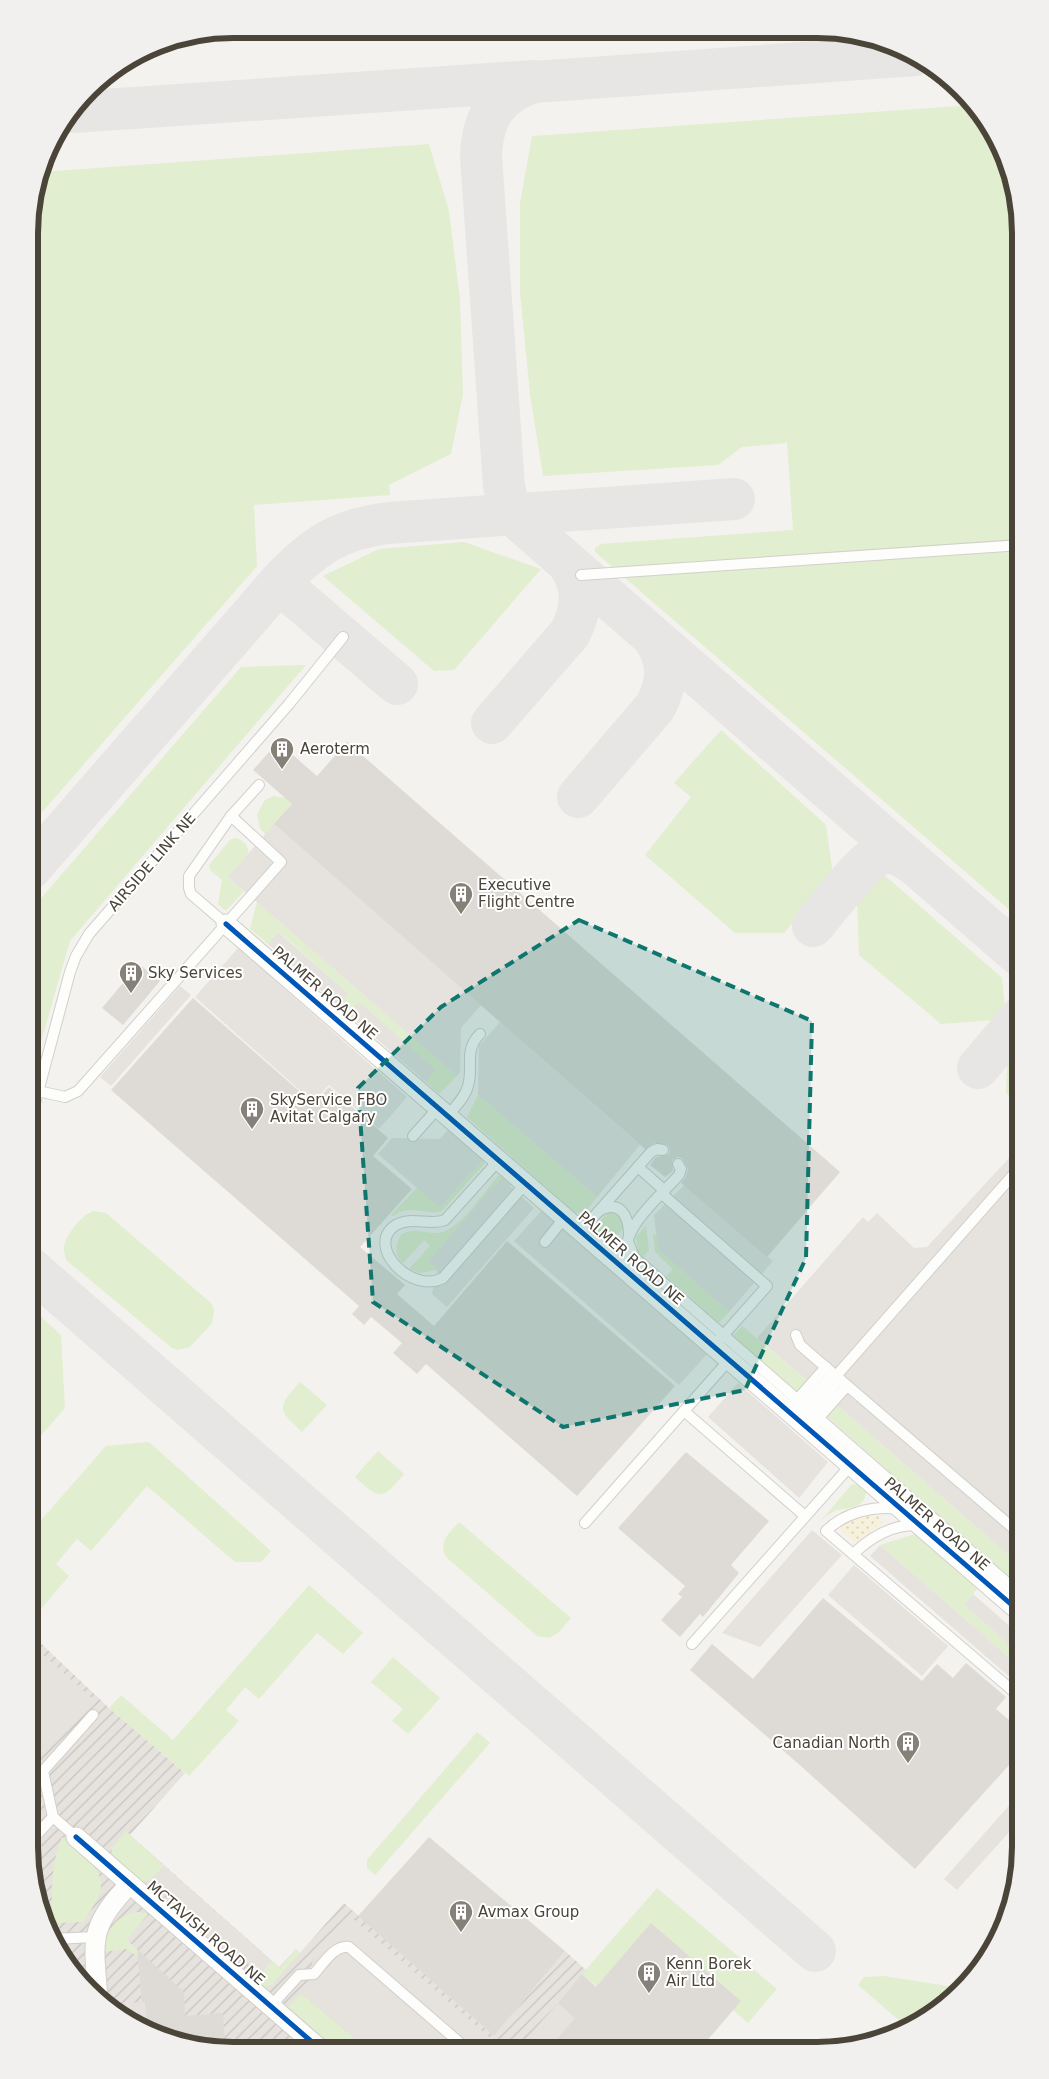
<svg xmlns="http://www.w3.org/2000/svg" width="1049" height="2079" font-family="'DejaVu Sans',sans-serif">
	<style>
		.industrial { fill: url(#industrial-furrows) }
		.green { fill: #e1eecf }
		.sand { fill: url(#sand-dots) }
		.parking { fill: #e6e3df }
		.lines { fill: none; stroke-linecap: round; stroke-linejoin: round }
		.taxiway { stroke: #e8e6e4; stroke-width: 42 }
		.building { fill: #dedbd6 }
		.service-casing { stroke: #d2d0cb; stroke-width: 12 }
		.minor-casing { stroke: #d2d0cb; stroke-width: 21 }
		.service { stroke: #fdfdfc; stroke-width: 10 }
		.minor { stroke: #fdfdfc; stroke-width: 19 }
		.cycleway-casing { stroke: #fff; stroke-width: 8 }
		.cycleway { stroke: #0057b8; stroke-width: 5 }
		.marked { fill: #0f766e; fill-opacity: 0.2; stroke: #0f766e; stroke-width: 4; stroke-dasharray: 10 6; stroke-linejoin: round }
		.labels { text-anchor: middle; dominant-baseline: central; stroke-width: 4; stroke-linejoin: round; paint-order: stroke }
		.poi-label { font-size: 15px; fill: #4b4439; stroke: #fff; text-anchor: start }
		.street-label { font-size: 15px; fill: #4b4439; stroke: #fff }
		.rim { fill: none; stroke: #4b4439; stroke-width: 6 }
	</style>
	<defs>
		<pattern id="industrial-furrows" width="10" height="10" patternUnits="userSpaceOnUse" patternTransform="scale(1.25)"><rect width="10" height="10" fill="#e6e2de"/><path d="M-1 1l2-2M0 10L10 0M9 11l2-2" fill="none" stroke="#c7c3bf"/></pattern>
		<pattern id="sand-dots" width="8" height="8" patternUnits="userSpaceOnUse" patternTransform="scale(1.25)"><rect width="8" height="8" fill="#f7f0da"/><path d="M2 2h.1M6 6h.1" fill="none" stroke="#d5cfbc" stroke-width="1.8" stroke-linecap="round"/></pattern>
	</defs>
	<rect width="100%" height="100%" fill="#f4f2ee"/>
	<polygon class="industrial" points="29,1632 109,1708 185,1773 130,1835 279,1967 296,1949 300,1953 344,1903 494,2036 565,1951 586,1970 558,2003 575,2018 548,2049 205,2048 154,2035 98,2000 63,1960 39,1912 29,1847"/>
	<g class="green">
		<polygon points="974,105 986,119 1010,167 1020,232 1020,919 595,552 595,548 601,544 793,530 787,443 742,447 718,465 543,476 530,394 520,292 520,203 532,136"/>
		<polygon points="429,144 449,211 460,299 463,394 451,454 389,485 390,495 254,505 257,566 30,826 30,206 41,172"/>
		<polygon points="464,542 541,569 454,670 434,671 323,576 379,549"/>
		<polygon points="306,665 70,941 30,1080 30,911 241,667"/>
		<polygon points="721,730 826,825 833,875 784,933 735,933 645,855 691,797 674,783"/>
		<polygon points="273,796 286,798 292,804 266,835 260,828 257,814 265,800"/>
		<path d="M235,838C243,839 250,847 248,855L228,877L244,891L227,910H224L218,904L222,880L210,870L209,865L230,840Z"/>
		<polygon points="883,874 1002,978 1005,1007 994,1020 941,1024 859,955 857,901"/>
		<polygon points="257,902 457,1076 439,1094 426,1082 436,1070 359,1003 349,1013 338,1005 348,993 279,932 268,944 250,929"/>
		<polygon points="1020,1046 1020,1104 1006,1093 1007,1061"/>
		<polygon points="478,1095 597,1197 586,1211 575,1213 467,1117"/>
		<path d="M483,1159L484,1164L442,1211C424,1216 411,1203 393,1216L391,1215L417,1188L441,1207Z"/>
		<path d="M502,1175L512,1185L509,1186L500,1179L428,1261L437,1270L420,1273L409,1269L430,1246L424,1240L403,1263C394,1255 395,1245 401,1235C415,1225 427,1236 443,1232C461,1227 485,1191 498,1176Z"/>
		<path d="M93,1211L106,1213L211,1303L214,1310L212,1323L190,1347L178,1350L172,1348L66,1260C65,1256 64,1252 64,1248C64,1236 82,1215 93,1211Z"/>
		<path d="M613,1212L622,1218L624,1228L615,1238L607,1241L597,1231C599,1222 603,1214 613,1212Z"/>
		<polygon points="646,1226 649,1250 643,1257 638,1252 636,1237"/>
		<polygon points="653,1233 657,1237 658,1249 729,1312 719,1323 666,1276 673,1269 655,1252"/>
		<polygon points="29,1306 61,1335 65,1408 29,1449"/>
		<polygon points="742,1326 808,1381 797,1393 731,1338"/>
		<path d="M300,1382L327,1405L302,1432C277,1409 277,1407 300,1382Z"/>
		<polygon points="837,1405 1020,1565 1020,1587 826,1416"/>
		<polygon points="149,1442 271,1551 261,1562 235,1562 147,1486 91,1551 77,1539 56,1564 69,1576 29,1623 29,1534 106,1446"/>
		<path d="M378,1451L404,1474C382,1500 381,1501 355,1477Z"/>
		<path d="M854,1484L858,1485L866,1493C863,1510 847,1507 835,1511C828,1514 824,1518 819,1523L851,1485Z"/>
		<path d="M459,1522L571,1618L558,1633L549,1638L537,1636L446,1557C438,1542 449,1533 459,1522Z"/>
		<polygon points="915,1534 977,1589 964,1605 1020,1654 1020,1667 880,1545"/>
		<polygon points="309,1585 363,1633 343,1654 317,1633 259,1699 245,1687 226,1710 239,1721 189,1776 109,1708 121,1695 173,1740"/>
		<polygon points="393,1657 440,1698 408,1734 392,1721 403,1709 371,1682"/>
		<polygon points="477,1732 490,1743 375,1875 367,1868 367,1860"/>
		<polygon points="126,1831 164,1866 150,1880 143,1882 111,1854 112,1848"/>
		<path d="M62,1837C79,1852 111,1871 98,1897C94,1906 88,1913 84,1922L52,1923C52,1893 50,1865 62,1837Z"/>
		<polygon points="657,1888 777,1989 748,2023 733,2010 741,2001 652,1924 597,1987 582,1974"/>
		<path d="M138,1912L148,1914L127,1940L141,1953L138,1957L126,1949L103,1952C105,1931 117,1914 138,1912Z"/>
		<polygon points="296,1949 300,1953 272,1985 265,1987 259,1982 260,1974 272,1961 280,1968"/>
		<polygon points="884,1976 960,1988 930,2016 907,2027 858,1985 864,1977"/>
		<polygon points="301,1993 367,2049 336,2049 288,2007"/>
	</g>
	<path class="sand" d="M868,1515L881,1517L882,1523L858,1541L855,1542L841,1530L840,1527C849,1520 858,1518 868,1515Z"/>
	<g class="parking">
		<polygon points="274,824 481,1005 461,1028 460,1072 457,1076 228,877"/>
		<polygon points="278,932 348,993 339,1005 349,1013 359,1002 436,1070 426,1082 268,944"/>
		<polygon points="238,948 407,1097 379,1129 329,1085 313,1102 195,997"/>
		<polygon points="180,986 191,995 111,1086 100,1077"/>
		<polygon points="500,1022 640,1145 597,1197 478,1095 479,1046"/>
		<polygon points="448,1130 483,1159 440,1208 378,1154 392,1138 440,1139"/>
		<polygon points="1020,1146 1020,1565 837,1405 845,1396 816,1372 808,1381 757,1338 863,1217 868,1222 877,1213 914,1248 927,1247"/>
		<polygon points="501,1178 534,1208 447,1307 432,1294 437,1270 428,1261"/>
		<polygon points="684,1185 773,1261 729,1312 658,1249 654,1215"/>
		<polygon points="542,1210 707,1354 679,1385 514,1241"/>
		<polygon points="738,1383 828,1462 799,1498 708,1417"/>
		<polygon points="812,1530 842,1555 760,1647 722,1633"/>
		<polygon points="880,1545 1020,1667 1020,1686 870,1556"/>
		<polygon points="854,1565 948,1646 922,1676 828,1595"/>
		<polygon points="973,1594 1020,1635 1020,1654 964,1605"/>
		<polygon points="32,1645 92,1698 29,1768 29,1649"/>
		<polygon points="1020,1793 1020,1820 957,1890 944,1879"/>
		<polygon points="164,1866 272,1961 260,1974 150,1880"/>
		<polygon points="351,1917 503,2049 367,2049 301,1993 311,1982 312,1962"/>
		<polygon points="145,2002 147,2030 106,2004"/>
		<polygon points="558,2003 575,2018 548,2049 517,2049"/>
	</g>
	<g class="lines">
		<g class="taxiway">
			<path d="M915,55L535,82C498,92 482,118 481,156L504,486L508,504L522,523L1020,956"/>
			<polyline points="73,112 534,81"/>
			<polyline points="279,583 397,684"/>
			<path d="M492,723L570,633C582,609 584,589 570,566"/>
			<path d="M578,797L655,707C668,683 669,663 655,640"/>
			<path d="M30,869L279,583C312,547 339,529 388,523L734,499"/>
			<path d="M813,926C827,910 866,856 883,853C895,851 904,857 912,863"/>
			<polyline points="978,1068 1020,1018"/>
			<polyline points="29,1267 815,1951"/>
		</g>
	</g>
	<g class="building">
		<polygon points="278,742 317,776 347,742 840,1172 767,1257 681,1183 686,1177 688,1169 682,1158 677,1157 672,1160 673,1171 665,1177 650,1165 656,1157 668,1155 670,1151 668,1145 654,1143 645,1149 274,824 292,804 253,770"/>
		<polygon points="139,964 160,981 123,1025 102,1008"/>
		<polygon points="193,998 314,1104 329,1087 388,1138 373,1156 412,1189 360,1247 405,1285 397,1294 434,1326 507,1241 675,1386 577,1496 426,1364 417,1374 393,1353 402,1343 371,1317 364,1325 352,1314 359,1306 111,1090"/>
		<polygon points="686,1452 769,1521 731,1565 739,1573 703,1617 700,1614 680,1637 661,1620 682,1597 678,1594 685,1586 618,1528"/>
		<polygon points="823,1598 922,1681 937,1664 953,1678 966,1663 1006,1697 996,1709 1020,1729 1020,1753 915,1869 802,1767 690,1670 712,1644 753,1679"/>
		<polygon points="429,1837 565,1951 494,2036 358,1916"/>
		<polygon points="651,1923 741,2001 699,2050 548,2049 575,2018 558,2003 582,1974 596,1987"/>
		<polygon points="137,1949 184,1992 185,2016 223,2013 225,2044 211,2045 211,2048 205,2048 154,2035 147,2030 145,2002 142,2002"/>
	</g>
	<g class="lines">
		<g class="service-casing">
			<g id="service">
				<polyline points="581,575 1020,545"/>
				<polyline points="226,924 191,894 189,888 189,876 231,816 259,785"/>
				<polyline points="38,1091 65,1097 78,1091 281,862 231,816"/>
				<path d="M448,1115C456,1106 465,1097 468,1086C474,1067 463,1051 480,1034"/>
				<polyline points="30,1122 70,972 76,956 89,934 289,704 343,637"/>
				<polyline points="413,1136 439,1107"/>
				<path d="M499,1160L445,1220C430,1226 411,1216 396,1225C364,1245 411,1295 443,1278L526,1183"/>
				<polyline points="638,1167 665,1191"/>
				<polyline points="662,1194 767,1286 720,1339"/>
				<path d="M599,1211C620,1199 629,1216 629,1235"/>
				<polyline points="590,1237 587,1230 590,1221 651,1152 657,1149 663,1150"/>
				<polyline points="628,1241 634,1257 1020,1594"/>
				<polyline points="545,1242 565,1217"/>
				<path d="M628,1270C614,1232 656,1201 679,1175L681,1169L678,1164"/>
				<polyline points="796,1335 800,1345 1020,1534"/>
				<polyline points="836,1376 1020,1167"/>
				<polyline points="795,1402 826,1367"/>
				<polyline points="802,1408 833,1374"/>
				<polyline points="684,1411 805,1516"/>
				<polyline points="808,1416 840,1379"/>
				<polyline points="815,1422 847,1386"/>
				<path d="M898,1509C873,1505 844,1513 826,1531L1020,1697"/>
				<polyline points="585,1523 730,1359"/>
				<path d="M853,1554C871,1537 892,1524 918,1525"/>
				<polyline points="692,1644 851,1465"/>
				<polyline points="76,1837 53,1817 43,1771 93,1715"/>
				<polyline points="29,1843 53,1817"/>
				<polyline points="53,1939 95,1937"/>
				<path d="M271,2006L299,1975L314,1974C323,1964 334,1945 349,1947L467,2049"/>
			</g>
		</g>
		<g class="minor-casing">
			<g id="minor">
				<polyline points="226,924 1020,1612"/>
				<polyline points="76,1837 320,2049"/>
				<path d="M98,1999C94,1941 87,1928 130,1884"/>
			</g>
		</g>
		<use href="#service" class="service"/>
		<use href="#minor" class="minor"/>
		<g class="cycleway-casing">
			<g id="cycleway">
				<polyline points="226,924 1020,1612"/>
				<polyline points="76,1837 320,2049"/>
			</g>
		</g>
		<use href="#cycleway" class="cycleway"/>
	</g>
	<path class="marked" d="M579,920L812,1021L806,1258L745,1390L563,1427L373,1302L358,1088L441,1007Z"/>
	<defs>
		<g id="building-pin" transform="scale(1.25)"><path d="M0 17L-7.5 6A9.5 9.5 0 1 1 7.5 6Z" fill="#868178" stroke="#fff"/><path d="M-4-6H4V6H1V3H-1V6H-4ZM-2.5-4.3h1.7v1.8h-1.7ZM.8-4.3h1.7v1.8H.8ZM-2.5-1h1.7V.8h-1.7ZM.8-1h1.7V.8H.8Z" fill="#fff"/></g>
	</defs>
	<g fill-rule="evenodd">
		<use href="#building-pin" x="282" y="749"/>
		<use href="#building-pin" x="461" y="894"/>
		<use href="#building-pin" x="131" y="973"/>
		<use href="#building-pin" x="252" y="1109"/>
		<use href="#building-pin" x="908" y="1743"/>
		<use href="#building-pin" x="461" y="1912"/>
		<use href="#building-pin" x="649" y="1973"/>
	</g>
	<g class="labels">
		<g class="poi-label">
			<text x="300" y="749">Aeroterm</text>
			<text x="478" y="885">Executive<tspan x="478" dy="17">Flight Centre</tspan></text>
			<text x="148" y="973">Sky Services</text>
			<text x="270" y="1100">SkyService FBO<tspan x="270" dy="17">Avitat Calgary</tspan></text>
			<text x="890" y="1743" text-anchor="end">Canadian North</text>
			<text x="478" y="1912">Avmax Group</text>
			<text x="666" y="1964">Kenn Borek<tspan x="666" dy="17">Air Ltd</tspan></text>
		</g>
		<g class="street-label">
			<text transform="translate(152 862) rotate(-49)">AIRSIDE LINK NE</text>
			<text transform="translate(325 993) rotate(41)">PALMER ROAD NE</text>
			<text transform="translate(631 1258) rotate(41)">PALMER ROAD NE</text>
			<text transform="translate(937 1524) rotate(41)">PALMER ROAD NE</text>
			<text transform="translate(206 1933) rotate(41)">MCTAVISH ROAD NE</text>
		</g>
	</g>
	<path d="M0 0H1049V2079H0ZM233 38H817A195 195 0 0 1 1012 233V1847A195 195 0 0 1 817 2042H233A195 195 0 0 1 38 1847V233A195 195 0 0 1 233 38Z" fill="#f1f0ef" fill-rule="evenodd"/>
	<path class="rim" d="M233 38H817A195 195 0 0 1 1012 233V1847A195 195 0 0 1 817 2042H233A195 195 0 0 1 38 1847V233A195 195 0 0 1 233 38Z"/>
</svg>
